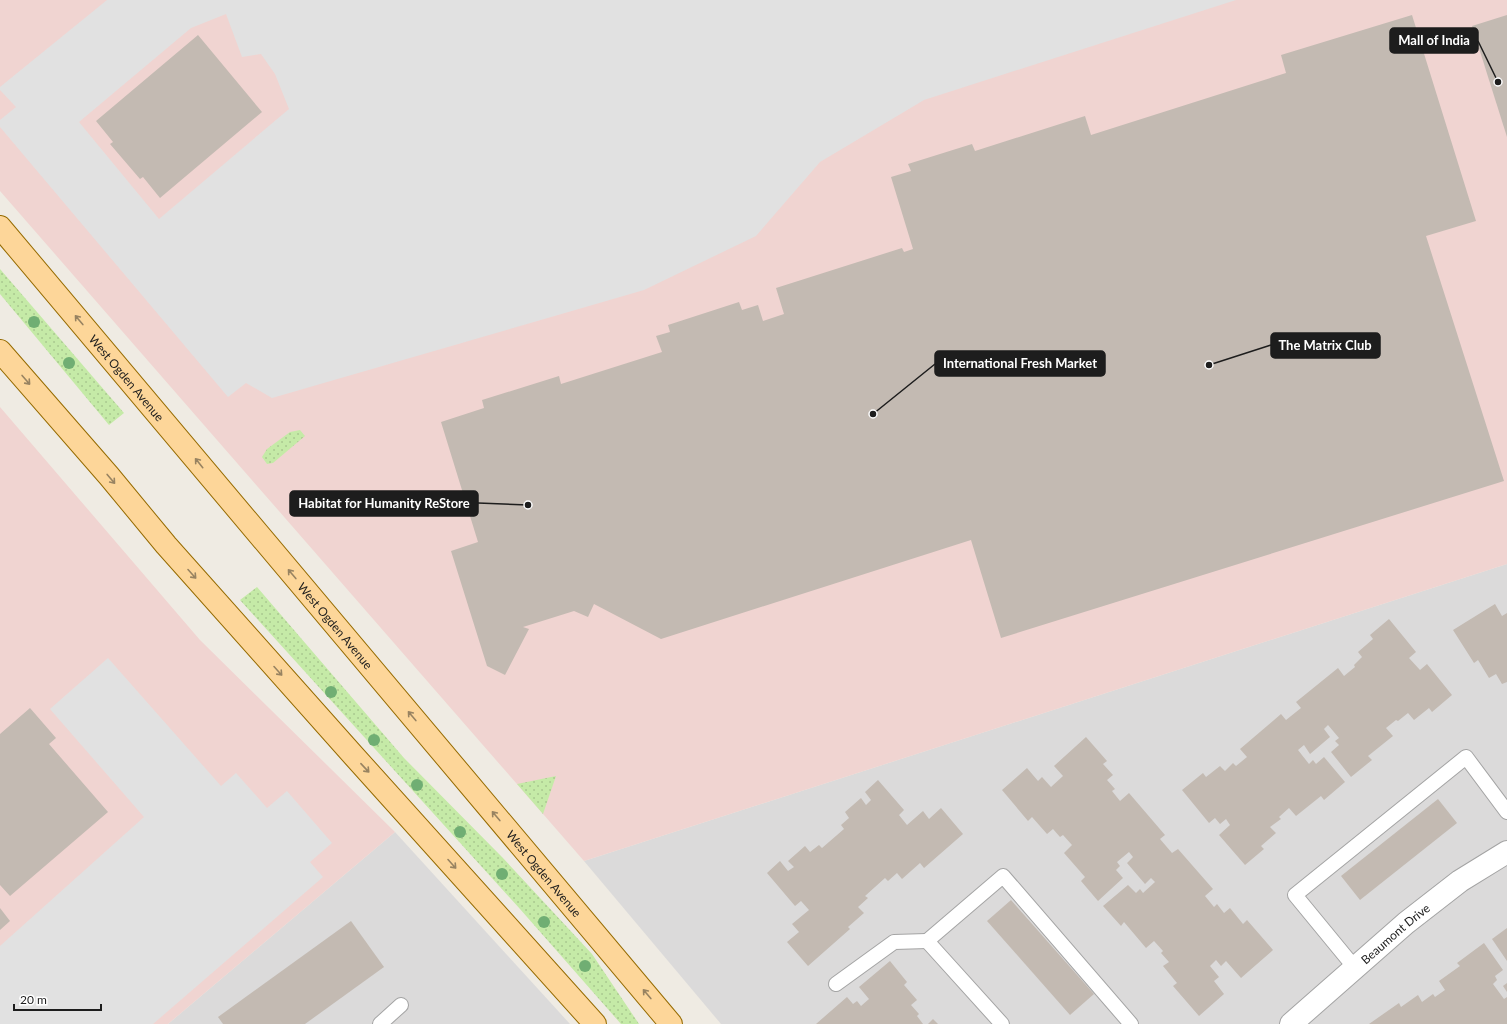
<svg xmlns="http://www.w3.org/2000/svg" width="1507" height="1024" font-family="Lato,sans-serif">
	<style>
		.residential { fill: #dbdada }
		.commercial { fill: #f0d4d1 }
		.grass { fill: url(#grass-dots) }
		.parking { fill: #e1e1e1; fill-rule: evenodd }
		.building { fill: #c3bab2 }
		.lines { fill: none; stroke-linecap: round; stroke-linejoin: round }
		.lane-casing { stroke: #a4a4a4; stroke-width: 16 }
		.street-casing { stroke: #a4a4a4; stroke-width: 24 }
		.primary-casing { stroke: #966b00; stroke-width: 24 }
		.lane { stroke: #fff; stroke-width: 14 }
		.street { stroke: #fff; stroke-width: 22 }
		.primary { stroke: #fdd699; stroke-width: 22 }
		.tree { fill: #70ae73 }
		.oneway { stroke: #988361 }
		.labels { text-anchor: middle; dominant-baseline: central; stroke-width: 3; stroke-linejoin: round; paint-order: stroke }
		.street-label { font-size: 12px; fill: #1d1d1d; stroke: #fff }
		.leader { fill: none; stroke: #1d1d1d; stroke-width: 1.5 }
		.callout-dot { fill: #1d1d1d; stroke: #fff; stroke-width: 1.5 }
		.callout { fill: #1d1d1d; stroke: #1d1d1d; stroke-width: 1.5 }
		.callout-label { font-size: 13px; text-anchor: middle; font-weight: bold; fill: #fff }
	</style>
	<defs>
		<pattern id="grass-dots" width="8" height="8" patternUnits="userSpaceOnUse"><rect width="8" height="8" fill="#c5eaa7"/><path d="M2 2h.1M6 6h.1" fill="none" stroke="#a9c88f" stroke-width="1.8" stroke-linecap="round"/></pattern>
	</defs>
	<rect width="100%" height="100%" fill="#efebe3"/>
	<g class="residential">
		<polygon points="1507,564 1507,1024 721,1024 584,861"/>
		<polygon points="395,832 570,1024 168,1024"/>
	</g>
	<g class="commercial">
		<polygon points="0,0 1507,0 1507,564 584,861 0,191"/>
		<polygon points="0,407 200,640 395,832 168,1024 0,1024"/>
	</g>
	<g class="grass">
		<polygon points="0,269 124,413 109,425 0,294"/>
		<polygon points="300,430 305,436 273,463 267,464 262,457 267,449 290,432"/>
		<polygon points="257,587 404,758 502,857 592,954 639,1024 621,1024 520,909 240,600"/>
		<polygon points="556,776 543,814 517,784"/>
	</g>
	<g class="parking">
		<path d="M107,0H1236L924,100L820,162L756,236L644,290L272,398L246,383L228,397L0,127V120L16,107L0,90V87ZM226,14L242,57L261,54L275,74L289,109L159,219L79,122L191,28Z"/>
		<polygon points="108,658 221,786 236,773 267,808 287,791 332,843 310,862 323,877 153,1024 0,1024 0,946 144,817 50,709"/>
	</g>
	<g class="building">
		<polygon points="1412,15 1476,221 1426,236 1504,481 1001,638 971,540 661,639 594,604 588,617 574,611 523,627 529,629 505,675 487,666 451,551 478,542 441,422 484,408 482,400 559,376 561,384 662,352 656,336 670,332 668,325 739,302 742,310 758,305 763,321 784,314 776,288 902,248 904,252 913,249 891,177 911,171 908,164 972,144 975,151 1085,116 1091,135 1286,73 1281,55"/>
		<polygon points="1507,15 1507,137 1472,26"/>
		<polygon points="198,35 262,112 160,198 143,177 140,179 110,144 113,142 96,121"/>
		<polygon points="1495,604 1502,616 1507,613 1507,682 1502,684 1496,674 1489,678 1478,660 1474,663 1453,630"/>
		<polygon points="1389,619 1416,652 1409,658 1420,670 1427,664 1452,695 1432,712 1429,708 1414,720 1408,713 1398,721 1396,720 1386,728 1393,736 1368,756 1372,760 1351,777 1331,752 1339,745 1335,741 1339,738 1328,725 1324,729 1330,737 1310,754 1304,745 1298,750 1309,764 1313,760 1316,764 1324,757 1345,782 1324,800 1321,796 1296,816 1289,808 1279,817 1281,819 1270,827 1276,833 1261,846 1264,849 1245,865 1219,835 1230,825 1226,819 1220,824 1215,818 1209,823 1182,790 1203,773 1206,777 1220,766 1225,771 1233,763 1236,766 1247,757 1240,749 1281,714 1286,720 1301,708 1296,702 1338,668 1344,676 1355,667 1354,665 1362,657 1358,652 1373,639 1370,635"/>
		<polygon points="30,708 56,738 49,744 108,812 10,896 0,885 0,734"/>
		<polygon points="1086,737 1107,761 1103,764 1113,775 1107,780 1115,789 1112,791 1120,801 1129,793 1165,835 1160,839 1172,853 1178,849 1213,889 1205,896 1214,907 1217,904 1224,913 1230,908 1243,924 1247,920 1273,950 1241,978 1226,961 1221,966 1216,960 1210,966 1219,977 1214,981 1224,994 1199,1016 1173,986 1177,983 1163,966 1169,962 1161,953 1163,951 1154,941 1146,948 1124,922 1121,926 1103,906 1128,885 1136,893 1140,889 1143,893 1155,882 1151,878 1145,884 1127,863 1133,857 1129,852 1117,862 1120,866 1116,870 1123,878 1098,901 1081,881 1085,877 1064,853 1072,845 1063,835 1060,837 1053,829 1047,834 1032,817 1028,821 1002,790 1027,768 1038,781 1042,777 1051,787 1063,776 1054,766"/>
		<polygon points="878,780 904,810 899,815 907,825 923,811 929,819 941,808 963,834 924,868 920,863 902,879 897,873 888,881 885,878 865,896 868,898 858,907 864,913 848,927 850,929 808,966 787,942 799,932 792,924 809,910 801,901 795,906 767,873 780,861 788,871 794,867 788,861 805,846 810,852 819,845 822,848 844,829 841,825 849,818 845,812 861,798 866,805 871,800 865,792"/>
		<polygon points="1438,799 1457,823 1360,900 1341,876"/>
		<polygon points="1011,900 1094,994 1070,1015 987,921"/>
		<polygon points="0,908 10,921 0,930"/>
		<polygon points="351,921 384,967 305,1024 223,1024 218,1017"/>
		<polygon points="1507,928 1507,961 1492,939"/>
		<polygon points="1484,943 1503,970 1495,976 1497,980 1493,984 1504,999 1507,997 1507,1024 1369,1024 1399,1003 1401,1007 1418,995 1422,1002 1433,994 1435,997 1445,990 1439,981 1460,966 1457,963"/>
		<polygon points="890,961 907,982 904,985 917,1000 911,1005 919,1014 917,1016 923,1024 816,1024 847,997 853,1004 857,1001 861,1006 869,999 859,987"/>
		<polygon points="1507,983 1507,992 1503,986"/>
		<polygon points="933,1019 938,1024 928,1024"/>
	</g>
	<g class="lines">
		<g class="lane-casing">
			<g id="lane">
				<polyline points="1355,968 1295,895 1466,757 1507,812"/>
				<polyline points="836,984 894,942 927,941"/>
				<polyline points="380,1024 401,1005"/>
				<polyline points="1002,1024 927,941 1003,876 1131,1024"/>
			</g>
		</g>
		<g class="street-casing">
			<g id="street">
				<path id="s1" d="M1291,1024L1406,923L1460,881L1507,852"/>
			</g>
		</g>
		<g class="primary-casing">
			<g id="primary">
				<path id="s2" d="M0,227L671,1024"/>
				<polyline points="0,351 109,476 166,545 353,755 595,1024"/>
			</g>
		</g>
		<use href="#lane" class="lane"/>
		<use href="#street" class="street"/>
		<use href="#primary" class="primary"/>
	</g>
	<g class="tree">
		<circle cx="34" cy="322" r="6"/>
		<circle cx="69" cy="363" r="6"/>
		<circle cx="331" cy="692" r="6"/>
		<circle cx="374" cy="740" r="6"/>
		<circle cx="417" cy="785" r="6"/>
		<circle cx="460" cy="832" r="6"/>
		<circle cx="502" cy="874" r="6"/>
		<circle cx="544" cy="922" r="6"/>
		<circle cx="585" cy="966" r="6"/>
	</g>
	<defs><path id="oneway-shaft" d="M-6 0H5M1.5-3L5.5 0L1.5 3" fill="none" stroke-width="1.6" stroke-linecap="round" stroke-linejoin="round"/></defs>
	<g class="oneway">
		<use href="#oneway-shaft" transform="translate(79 320) rotate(-130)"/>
		<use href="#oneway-shaft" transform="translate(26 380) rotate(49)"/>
		<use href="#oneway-shaft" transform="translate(199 463) rotate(-129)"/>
		<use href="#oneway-shaft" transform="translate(111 479) rotate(50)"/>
		<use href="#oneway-shaft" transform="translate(192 574) rotate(48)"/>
		<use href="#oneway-shaft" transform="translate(292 574) rotate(-130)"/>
		<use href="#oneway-shaft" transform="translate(278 671) rotate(48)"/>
		<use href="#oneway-shaft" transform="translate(412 716) rotate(-130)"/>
		<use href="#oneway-shaft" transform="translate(365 768) rotate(47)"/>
		<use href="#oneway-shaft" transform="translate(496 816) rotate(-130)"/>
		<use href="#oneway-shaft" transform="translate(452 864) rotate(48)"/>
		<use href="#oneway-shaft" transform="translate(647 994) rotate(-130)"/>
	</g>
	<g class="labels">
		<g class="street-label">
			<text stroke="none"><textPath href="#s2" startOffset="197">West Ogden Avenue</textPath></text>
			<text stroke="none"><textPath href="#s2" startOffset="521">West Ogden Avenue</textPath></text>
			<text stroke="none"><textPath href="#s2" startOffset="845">West Ogden Avenue</textPath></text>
			<text stroke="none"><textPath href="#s1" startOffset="138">Beaumont Drive</textPath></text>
		</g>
	</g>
	<path class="leader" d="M1498 82L1478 41M1209 365L1271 345M873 414L935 364M528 505L478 503"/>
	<g class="callout-dot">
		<circle cx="1498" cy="82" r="4"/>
		<circle cx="1209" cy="365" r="4"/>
		<circle cx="873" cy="414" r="4"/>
		<circle cx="528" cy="505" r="4"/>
	</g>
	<g class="callout">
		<rect x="1390" y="28" width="88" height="25" rx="4"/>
		<rect x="1271" y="333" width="109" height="25" rx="4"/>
		<rect x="935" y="351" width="170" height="25" rx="4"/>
		<rect x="290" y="491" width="188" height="25" rx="4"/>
	</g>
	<g class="callout-label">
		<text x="1434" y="45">Mall of India</text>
		<text x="1325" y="350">The Matrix Club</text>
		<text x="1020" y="368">International Fresh Market</text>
		<text x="384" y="508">Habitat for Humanity ReStore</text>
	</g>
	<path d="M14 1004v6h87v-6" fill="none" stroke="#1d1d1d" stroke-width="2"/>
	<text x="20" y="1004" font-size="12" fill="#1d1d1d" stroke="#ffffff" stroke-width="3" paint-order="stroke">20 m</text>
</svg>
